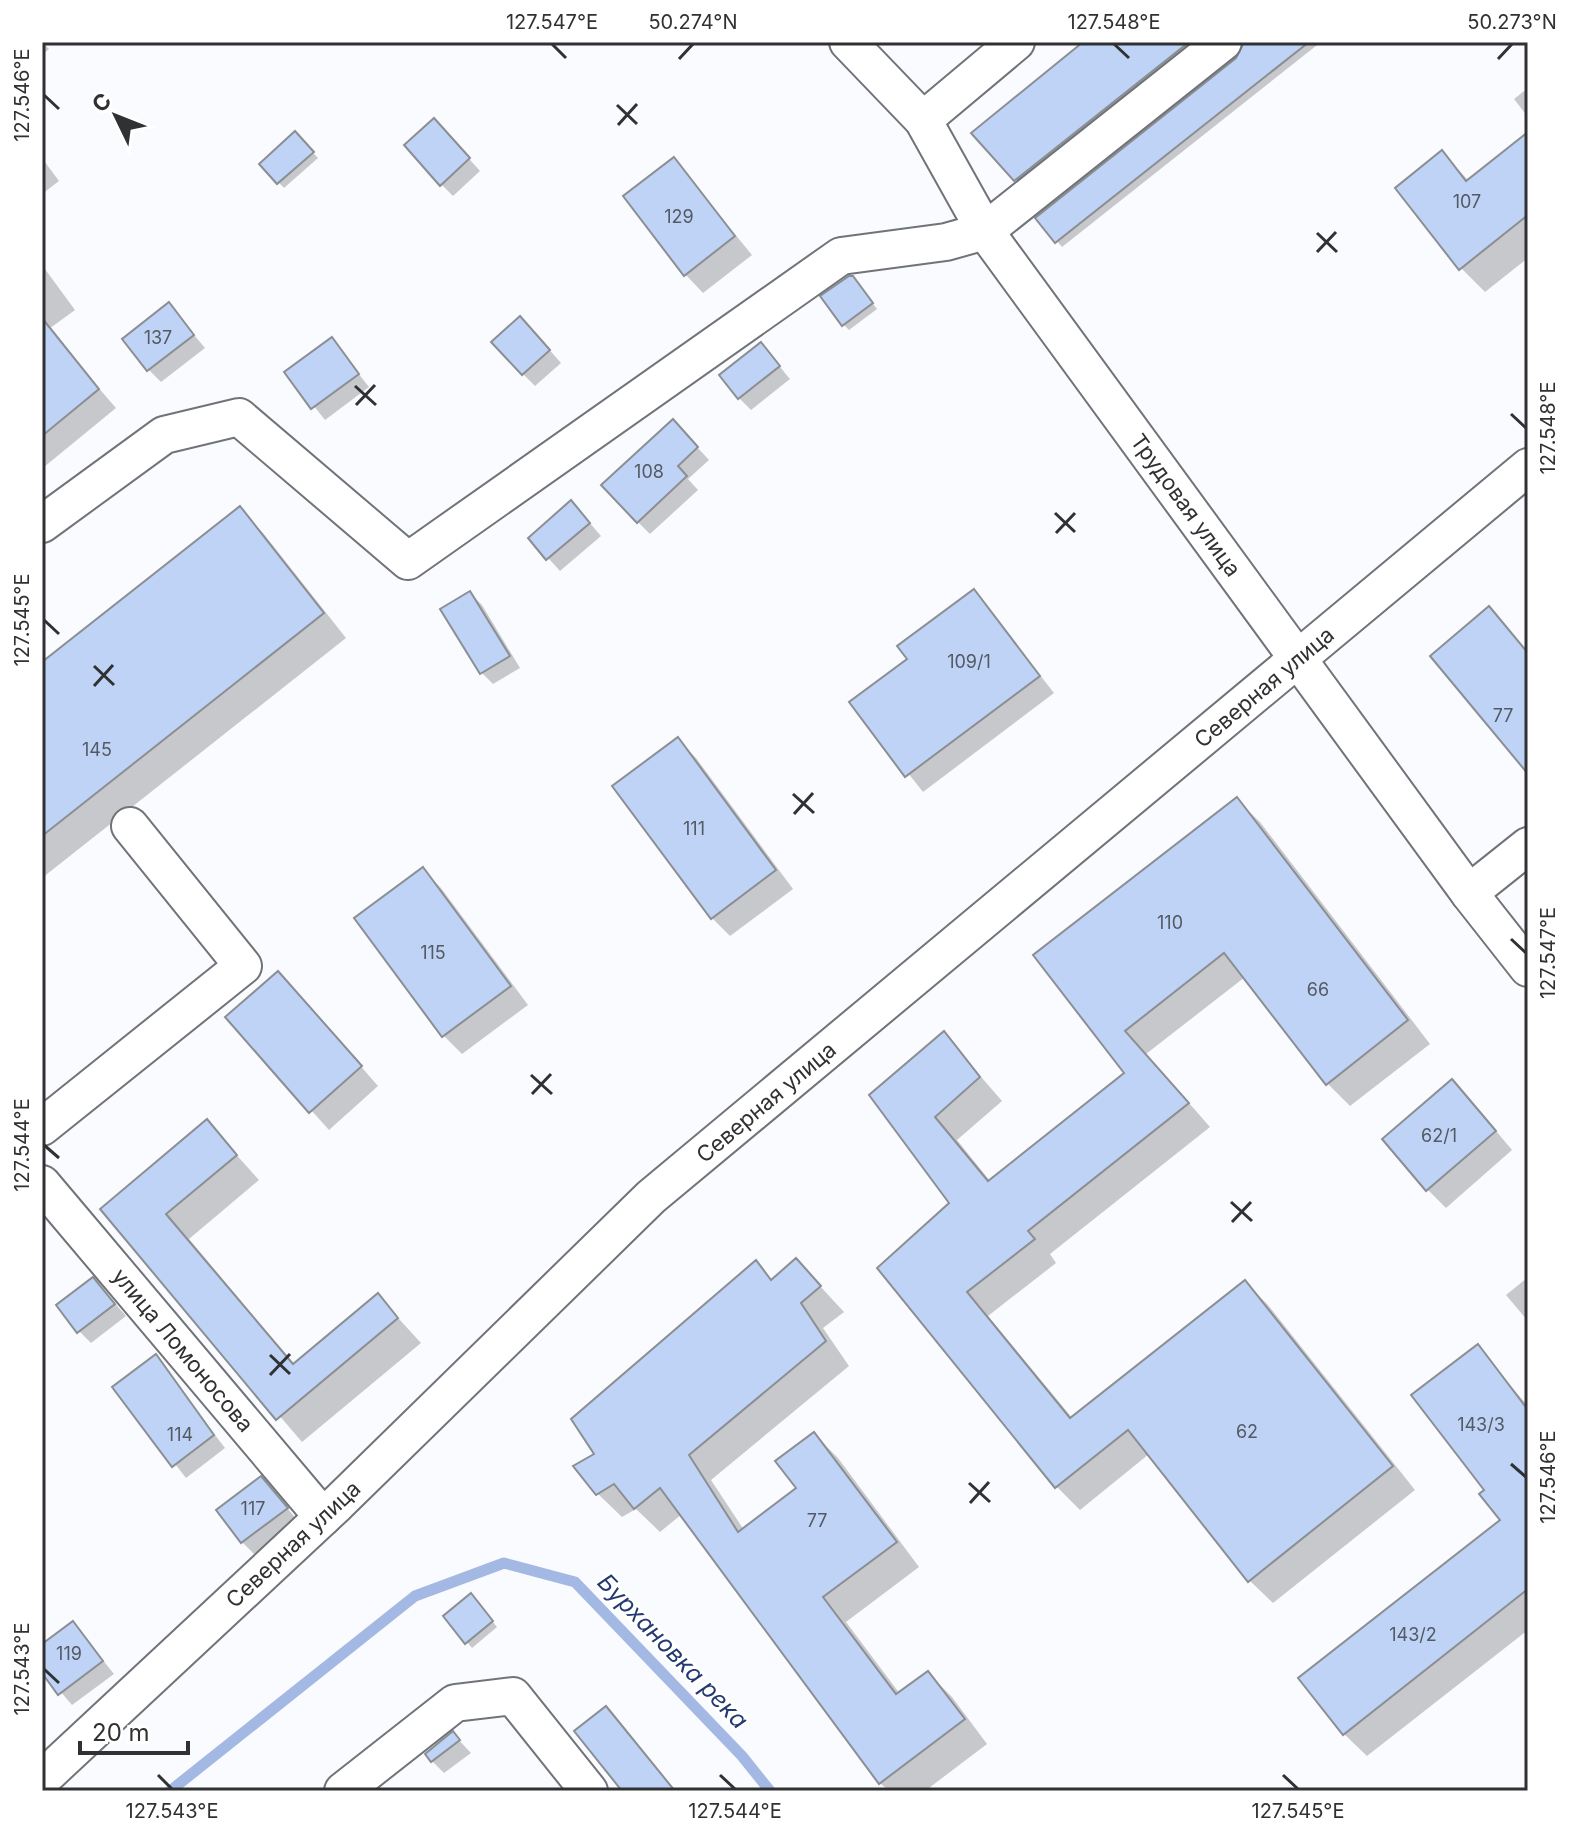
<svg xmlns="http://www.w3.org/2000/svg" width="1570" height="1833" font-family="Inter,sans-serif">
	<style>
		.shadow { fill: #0003 }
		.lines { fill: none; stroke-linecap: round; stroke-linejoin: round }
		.stream { stroke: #a3b8e3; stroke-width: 11 }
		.building { fill: #bfd3f6; stroke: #8b8e93; stroke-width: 2 }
		.minor-casing { stroke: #707378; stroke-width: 40 }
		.minor { stroke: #fff; stroke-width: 36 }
		.ticks { fill: none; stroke: #303133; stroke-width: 3 }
		.labels { text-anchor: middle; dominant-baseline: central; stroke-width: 6; stroke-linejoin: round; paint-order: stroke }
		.number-label { font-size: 18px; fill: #545a64 }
		.street-label { font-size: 22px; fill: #303133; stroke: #fff }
		.water-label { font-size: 24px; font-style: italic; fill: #23396f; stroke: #fff }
		.neatline { fill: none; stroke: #303133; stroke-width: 3 }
		.ticks-label { font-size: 20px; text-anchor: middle; fill: #303133 }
	</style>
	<rect width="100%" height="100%" fill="#f9fbfe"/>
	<g class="shadow">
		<polygon points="42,42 49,49 42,55"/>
		<polygon points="1086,42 1201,42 1021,185 974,133"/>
		<polygon points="1244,42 1321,42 1062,247 1057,241 1238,60 1245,49"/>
		<polygon points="1528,88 1528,117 1514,99"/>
		<polygon points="446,133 480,171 453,196 441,184"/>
		<polygon points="295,134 318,158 284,188 261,164"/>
		<polygon points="1528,134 1528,258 1485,292 1461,268 1442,153 1469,181"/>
		<polygon points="42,158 59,181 42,194"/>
		<polygon points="674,160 752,255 703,293 685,274"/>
		<polygon points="42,265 75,310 42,334"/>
		<polygon points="858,284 877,309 849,330 843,324"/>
		<polygon points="169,305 205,348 161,382 149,370"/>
		<polygon points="532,330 561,363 535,386 523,374"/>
		<polygon points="332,340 369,387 325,420 287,372"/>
		<polygon points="59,342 116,408 44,467 42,356"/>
		<polygon points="761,344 790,379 751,410 739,398"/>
		<polygon points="684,433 709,460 688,479 698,490 650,534 638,522"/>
		<polygon points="239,509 263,533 346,638 42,878 42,665"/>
		<polygon points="583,515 601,536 560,571 530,538"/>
		<polygon points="974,591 1054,693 923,792 852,702 910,659"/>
		<polygon points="470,593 482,605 520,668 493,684 481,672"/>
		<polygon points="678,740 696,758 793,889 730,936 712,918"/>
		<polygon points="1237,800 1260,822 1430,1044 1350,1106 1327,1083 1245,977 1146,1054 1210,1127 1050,1254 1056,1263 988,1316 1073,1419 1245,1282 1268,1305 1415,1490 1273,1603 1250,1581 1149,1454 1080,1510 1057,1487 880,1268 952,1204 872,1095 943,1033 1002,1101 957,1140 990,1181 1127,1073 1035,956"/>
		<polygon points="423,870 441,888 528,1005 462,1054 444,1036 357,919"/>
		<polygon points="296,992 378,1086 329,1130 228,1018"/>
		<polygon points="1470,1100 1512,1150 1446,1208 1428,1190"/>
		<polygon points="207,1122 259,1180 189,1239 295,1365 378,1296 421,1343 302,1442 102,1209"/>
		<polygon points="755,1263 773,1281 819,1285 844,1312 823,1328 849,1366 711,1480 744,1530 799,1489 814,1434 838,1458 919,1567 846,1622 900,1694 928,1673 952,1697 987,1744 925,1791 889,1791 880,1783 682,1514 660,1532 636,1509 622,1517 597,1493 596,1455"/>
		<polygon points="1528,1277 1528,1321 1506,1295"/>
		<polygon points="105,1292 126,1316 91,1343 79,1331"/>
		<polygon points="1477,1347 1528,1406 1528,1630 1367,1756 1344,1734 1503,1520 1487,1490"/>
		<polygon points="155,1357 225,1448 186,1478 115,1387"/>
		<polygon points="273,1491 298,1521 254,1554 242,1542"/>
		<polygon points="476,1601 497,1627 472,1648 467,1642"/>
		<polygon points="73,1623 114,1674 72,1705 42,1670 42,1646"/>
		<polygon points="453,1734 471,1753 444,1773 432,1761"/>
	</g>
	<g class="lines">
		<polyline class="stream" points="170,1791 415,1596 504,1563 575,1582 742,1756 770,1791"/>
	</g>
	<g class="building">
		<polygon points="1083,42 1189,42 1014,181 971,133"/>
		<polygon points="1244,42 1309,42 1055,243 1035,218 1236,58"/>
		<polygon points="434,118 470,158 440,186 404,145"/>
		<polygon points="295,131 314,152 277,184 259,164"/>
		<polygon points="1528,132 1528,215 1459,270 1395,188 1442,150 1466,181"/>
		<polygon points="674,157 735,236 684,276 623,196"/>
		<polygon points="849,276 853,276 873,303 842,326 820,296"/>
		<polygon points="169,302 194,335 147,371 122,339"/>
		<polygon points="520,316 550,350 522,375 491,342"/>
		<polygon points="42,318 99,389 42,436"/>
		<polygon points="332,337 359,374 311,409 284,372"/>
		<polygon points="761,342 780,366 738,399 719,375"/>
		<polygon points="673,419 698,447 678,466 687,476 637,523 601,485"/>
		<polygon points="571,500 590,523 546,560 528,538"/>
		<polygon points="240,506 324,613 42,836 42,662"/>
		<polygon points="974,589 1040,676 905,777 849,702 907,659 897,646"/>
		<polygon points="470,591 510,656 480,674 440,609"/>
		<polygon points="1489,606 1528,653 1528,774 1430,656"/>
		<polygon points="678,737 776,870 711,919 612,786"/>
		<polygon points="1237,797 1408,1020 1326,1085 1224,953 1125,1031 1189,1103 1028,1231 1035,1239 967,1292 1070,1418 1245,1280 1393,1466 1248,1582 1128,1430 1055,1488 877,1268 949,1203 869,1095 944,1031 980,1077 935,1117 988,1181 1124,1073 1033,955"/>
		<polygon points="423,867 511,986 442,1037 354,918"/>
		<polygon points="278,971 362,1066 309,1113 225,1017"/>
		<polygon points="1452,1079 1496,1131 1426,1191 1382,1139"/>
		<polygon points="207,1119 237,1155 166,1214 293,1364 378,1293 398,1318 276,1420 100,1209"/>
		<polygon points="796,1258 821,1286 801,1303 826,1341 689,1455 738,1532 796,1488 775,1461 814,1432 897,1542 823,1597 896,1694 928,1671 965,1719 879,1784 660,1488 634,1509 614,1484 596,1495 573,1466 594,1454 571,1419 756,1260 771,1280"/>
		<polygon points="93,1277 115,1304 77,1333 56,1305"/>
		<polygon points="1478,1344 1528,1410 1528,1589 1343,1735 1298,1678 1500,1520 1479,1494 1484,1490 1411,1395"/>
		<polygon points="156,1354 214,1435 172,1467 112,1387"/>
		<polygon points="261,1476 288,1508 241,1543 216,1510"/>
		<polygon points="471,1593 493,1621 465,1644 443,1616"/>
		<polygon points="73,1621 103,1661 58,1695 42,1673 42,1644"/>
		<polygon points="606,1706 675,1791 622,1791 574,1731"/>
		<polygon points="453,1731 460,1740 431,1762 425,1754"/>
	</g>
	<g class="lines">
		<g class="minor-casing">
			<g id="minor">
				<polyline points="848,42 923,120 985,231 1469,893 1528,968"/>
				<polyline points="923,120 1016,42"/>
				<polyline points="42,524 164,435 239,417 408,561 841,256 946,242 985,231 1223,42"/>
				<polyline points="1469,893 1528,846"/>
				<polyline points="42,1127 243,966 130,826"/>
				<polyline points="42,1184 323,1517"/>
				<polyline points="42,1779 337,1504 651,1197 1528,467"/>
				<polyline points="343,1791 455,1703 513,1696 589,1791"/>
			</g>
		</g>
		<use href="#minor" class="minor"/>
	</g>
	<path class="ticks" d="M552,44L566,58M1114,44L1129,58M679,59L693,44M1498,59L1512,44M44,95L59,109M617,105L637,124M618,125L637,104M1317,233L1337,252M1317,252L1336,232M355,386L376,405M356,405L375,385M1511,414L1526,428M1055,513L1075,532M1056,533L1075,513M44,620L59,634M94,666L114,685M94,686L113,665M793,794L814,813M794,814L813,793M1511,939L1526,953M531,1075L552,1094M532,1094L551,1074M44,1145L59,1158M1231,1202L1252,1221M1232,1222L1251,1202M270,1355L290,1374M270,1375L290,1354M1511,1464L1526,1477M969,1483L990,1502M970,1503L989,1482M44,1669L59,1683M158,1775L172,1789M720,1775L735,1789M1283,1775L1298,1789"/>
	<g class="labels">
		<g class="number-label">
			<text x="1467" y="201">107</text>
			<text x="679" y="216">129</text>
			<text x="158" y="337">137</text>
			<text x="649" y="471">108</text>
			<text x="969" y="661">109/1</text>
			<text x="1503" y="715">77</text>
			<text x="97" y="749">145</text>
			<text x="694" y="828">111</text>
			<text x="1170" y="922">110</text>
			<text x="433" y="952">115</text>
			<text x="1318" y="989">66</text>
			<text x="1439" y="1135">62/1</text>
			<text x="1481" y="1424">143/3</text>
			<text x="1247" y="1431">62</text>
			<text x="180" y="1434">114</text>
			<text x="253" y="1508">117</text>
			<text x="817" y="1520">77</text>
			<text x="1413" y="1634">143/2</text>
			<text x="69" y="1653">119</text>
		</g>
		<g class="street-label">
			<text transform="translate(1186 505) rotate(54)">Трудовая улица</text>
			<text transform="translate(1264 687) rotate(-40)">Северная улица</text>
			<text transform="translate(766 1102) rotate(-40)">Северная улица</text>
			<text transform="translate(183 1350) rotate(50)">улица Ломоносова</text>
			<text transform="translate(293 1544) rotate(-43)">Северная улица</text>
		</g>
		<g class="water-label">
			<text transform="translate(673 1651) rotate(46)">Бурхановка река</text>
		</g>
	</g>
	<rect width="1570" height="1833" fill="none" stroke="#ffffff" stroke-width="88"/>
	<g transform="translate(116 116) rotate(313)" stroke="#ffffff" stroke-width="6" paint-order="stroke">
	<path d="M0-6L14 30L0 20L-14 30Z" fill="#303133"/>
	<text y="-12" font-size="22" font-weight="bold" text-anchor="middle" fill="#303133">С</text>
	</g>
	<path d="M80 1741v12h108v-12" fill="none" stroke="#303133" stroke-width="4"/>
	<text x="92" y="1741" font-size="24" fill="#303133" stroke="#ffffff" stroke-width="6" paint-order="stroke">20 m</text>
	<rect x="44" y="44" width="1482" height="1745" class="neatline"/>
	<g class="ticks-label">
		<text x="552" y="29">127.547°E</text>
		<text x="693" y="29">50.274°N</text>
		<text x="1114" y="29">127.548°E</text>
		<text x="1512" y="29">50.273°N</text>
		<text transform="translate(22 95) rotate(-90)" y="7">127.546°E</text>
		<text transform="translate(1548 428) rotate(-90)" y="7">127.548°E</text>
		<text transform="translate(22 620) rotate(-90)" y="7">127.545°E</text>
		<text transform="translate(1548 953) rotate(-90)" y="7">127.547°E</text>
		<text transform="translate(22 1145) rotate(-90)" y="7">127.544°E</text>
		<text transform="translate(1548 1477) rotate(-90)" y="7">127.546°E</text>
		<text transform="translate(22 1669) rotate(-90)" y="7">127.543°E</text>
		<text x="172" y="1818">127.543°E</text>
		<text x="735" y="1818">127.544°E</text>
		<text x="1298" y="1818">127.545°E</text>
	</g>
</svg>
